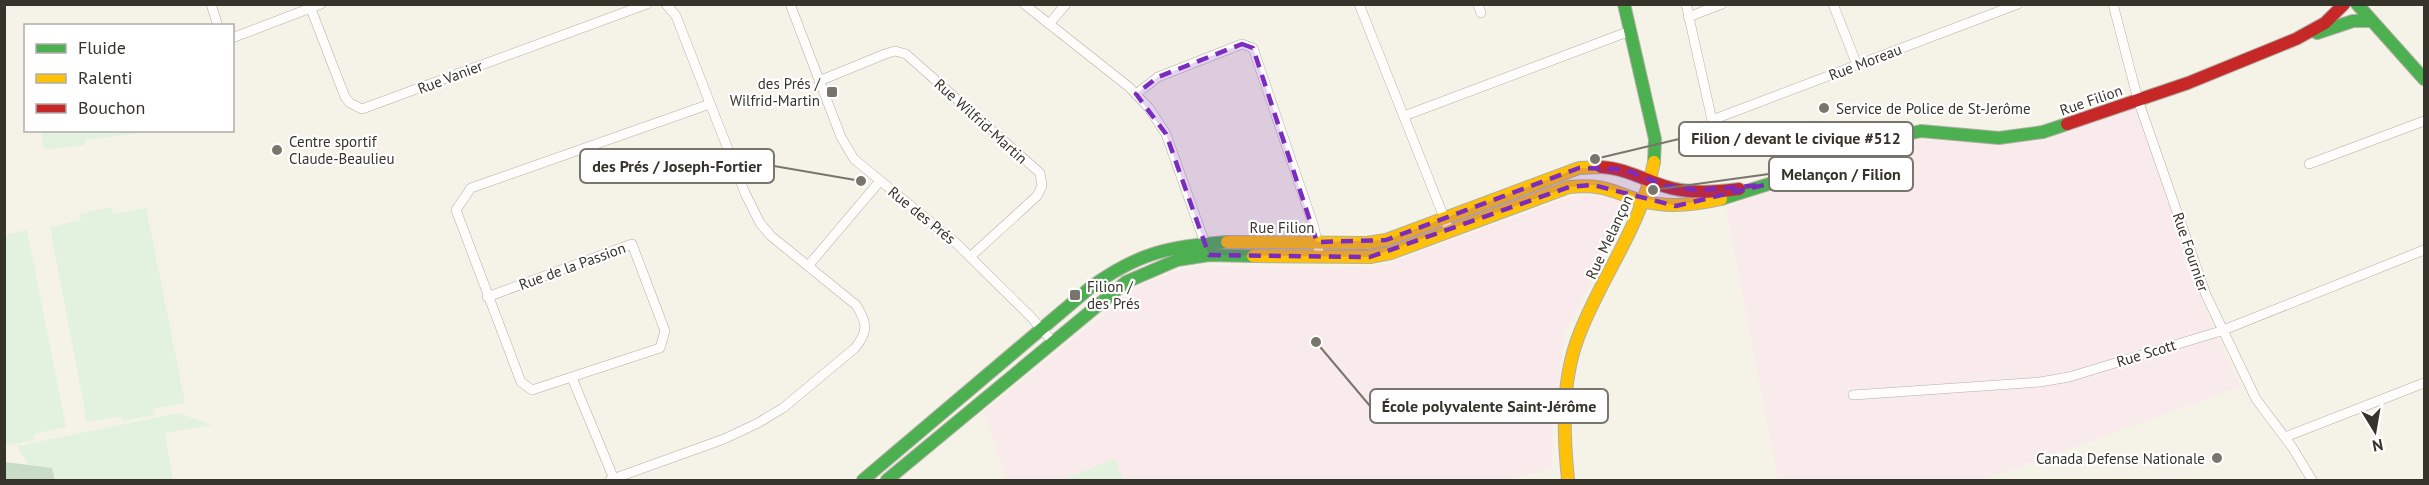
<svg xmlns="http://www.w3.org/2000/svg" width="2429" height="485" font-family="'PT Sans',sans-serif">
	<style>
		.commercial { fill: #f9ebec }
		.green { fill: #e3f1df }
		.forest { fill: #c9dcc6 }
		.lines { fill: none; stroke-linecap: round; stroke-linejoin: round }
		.street-casing { stroke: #b1afa6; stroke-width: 10 }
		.fast-casing { stroke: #b1afa6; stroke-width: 14 }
		.slow-casing { stroke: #b1afa6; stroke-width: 14 }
		.jam-casing { stroke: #b1afa6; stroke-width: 14 }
		.street { stroke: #fefdfb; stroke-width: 9 }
		.fast { stroke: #4caf50; stroke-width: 12 }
		.slow { stroke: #ffc107; stroke-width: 12 }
		.jam { stroke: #c62828; stroke-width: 12 }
		.marked { fill: #7b2cbf; fill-opacity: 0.2; stroke: #7b2cbf; stroke-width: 4.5; stroke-dasharray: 12 8; stroke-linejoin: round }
		.poi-dot { fill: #78766c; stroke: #fff; stroke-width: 2 }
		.labels { text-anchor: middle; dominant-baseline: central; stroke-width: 4.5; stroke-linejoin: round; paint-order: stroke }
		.street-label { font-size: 15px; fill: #35332a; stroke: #fff }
		.poi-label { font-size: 15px; fill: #35332a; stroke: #fff; text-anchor: start }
		.leader { fill: none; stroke: #78766c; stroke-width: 2 }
		.callout-dot { fill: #78766c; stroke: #fff; stroke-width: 2 }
		.callout { fill: #fff; stroke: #78766c; stroke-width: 2 }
		.callout-label { font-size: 16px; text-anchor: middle; font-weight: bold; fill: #35332a }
	</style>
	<rect width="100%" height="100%" fill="#f5f3e7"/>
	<g class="commercial">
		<polygon points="2135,107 2206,311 2241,387 1983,480 1778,480 1726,207 1914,139 1982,143 2045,140"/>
		<polygon points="1582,195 1608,197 1623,202 1628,209 1565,334 1553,427 1552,469 1504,480 1006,480 984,412 1140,285 1179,270 1212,266 1370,267 1389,263 1566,198"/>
	</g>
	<g class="green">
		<polygon points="41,131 41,130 157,131 85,140 85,145 49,149 43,148"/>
		<polygon points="111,207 113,214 146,208 185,403 153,409 154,415 122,421 121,416 87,422 50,227 81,220 80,214"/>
		<polygon points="27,230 66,427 34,434 35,440 5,446 5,235"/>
		<polygon points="179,413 212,425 165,433 173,480 55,480 52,468 29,465 17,446"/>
		<polygon points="1115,458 1123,480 1063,480"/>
	</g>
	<polygon class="forest" points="5,462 52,468 55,480 5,480"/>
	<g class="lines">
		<g class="street-casing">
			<g id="street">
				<polyline points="211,4 218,26"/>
				<polyline points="790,4 841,137 854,159 956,243 1031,317 1053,342"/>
				<polyline points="1024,4 1129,87 1149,108 1166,134 1207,249"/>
				<polyline points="1359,4 1449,230"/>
				<polyline points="1478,4 1481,13"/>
				<polyline points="1686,4 1712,120 2018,4"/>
				<polyline points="1833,4 1857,65"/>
				<polyline points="2113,4 2138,100 2206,295 2256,399 2292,447 2312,480"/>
				<polyline points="311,9 345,97 350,103 362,109 647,4"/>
				<polyline points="1688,17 1722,4"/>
				<polyline points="1049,24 1066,4"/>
				<polyline points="232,38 321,4"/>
				<polyline points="819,81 885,54 895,51 906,54 1040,173 1042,186 1037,196 970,257"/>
				<polyline points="1136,94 1158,77 1242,44 1253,48 1314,227 1320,257"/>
				<polyline points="1404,116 1630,31"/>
				<polyline points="2309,164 2424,121"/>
				<polyline points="808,266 880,181"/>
				<polyline points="487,297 632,244 665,331 660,348 532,390 521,382 456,210 471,188 710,104"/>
				<polyline points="572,378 614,479"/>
				<polyline points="1853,395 2040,382 2069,377 2221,331 2424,250"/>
				<polyline points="2285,437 2424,383"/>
				<path d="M610,480L724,439L758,423L783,408L855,348C869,331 867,322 856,305L771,236L760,223L745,193L676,16L666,4"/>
			</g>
		</g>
		<g class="fast-casing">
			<g id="fast">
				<polyline points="1624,4 1655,139 1654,162"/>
				<polyline points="2357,4 2424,79"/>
				<polyline points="2317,33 2353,21 2371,21"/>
				<polyline points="1721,199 1804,173 1899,136 1921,131 1999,138 2043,132 2067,124"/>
				<path d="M863,480L1091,287C1138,253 1170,246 1227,242"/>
				<polyline points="887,480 1126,282 1177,260 1209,255 1253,256"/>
			</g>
		</g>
		<g class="slow-casing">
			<g id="slow">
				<polyline points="1227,242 1367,243 1386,240 1579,168 1601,167"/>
				<path d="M1253,256L1370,257L1391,253L1569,187C1605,184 1610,191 1642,201C1668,208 1695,205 1721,199"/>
				<path d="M1568,480C1563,430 1561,377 1581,330C1604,273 1642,224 1654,162"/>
			</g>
		</g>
		<g class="jam-casing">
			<g id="jam">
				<polyline points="2067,124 2188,83 2296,39 2325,23 2344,4"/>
				<path d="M1601,167C1624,168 1643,179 1664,186C1688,194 1714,192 1739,189"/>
			</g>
		</g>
		<use href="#street" class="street"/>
		<use href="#fast" class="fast"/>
		<use href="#slow" class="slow"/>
		<use href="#jam" class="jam"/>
	</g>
	<path class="marked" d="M1242,44L1253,48L1317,242L1386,240L1579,168L1624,169L1667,186L1699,190L1764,185L1676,206L1593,185L1569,187L1370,257L1209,255L1166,134L1136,94L1158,77Z"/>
	<g class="poi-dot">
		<rect x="826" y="86" width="12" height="12" rx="3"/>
		<circle cx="1824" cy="108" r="6"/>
		<circle cx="277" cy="150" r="6"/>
		<rect x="1069" y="289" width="12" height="12" rx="3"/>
		<circle cx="2217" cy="458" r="6"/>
	</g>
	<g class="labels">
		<g class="street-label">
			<text transform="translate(1865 62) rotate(-21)">Rue Moreau</text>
			<text transform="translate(450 77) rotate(-21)">Rue Vanier</text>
			<text transform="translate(2091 100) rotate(-19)">Rue Filion</text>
			<text transform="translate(981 121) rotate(42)">Rue Wilfrid-Martin</text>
			<text transform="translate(922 215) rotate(39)">Rue des Prés</text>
			<text x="1282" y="227">Rue Filion</text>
			<text transform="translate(1609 237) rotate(-65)">Rue Melançon</text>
			<text transform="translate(2191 252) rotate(71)">Rue Fournier</text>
			<text transform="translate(572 266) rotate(-20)">Rue de la Passion</text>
			<text transform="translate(2146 353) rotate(-17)">Rue Scott</text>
		</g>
		<g class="poi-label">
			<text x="820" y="83" text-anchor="end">des Prés /<tspan x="820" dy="17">Wilfrid-Martin</tspan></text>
			<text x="1836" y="108">Service de Police de St-Jerôme</text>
			<text x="289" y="141">Centre sportif<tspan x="289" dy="17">Claude-Beaulieu</tspan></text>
			<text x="1087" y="286">Filion /<tspan x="1087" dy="17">des Prés</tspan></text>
			<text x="2205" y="458" text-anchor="end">Canada Defense Nationale</text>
		</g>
	</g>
	<path class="leader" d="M1595 159L1679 139M861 181L774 166M1653 190L1769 174M1316 342L1370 406"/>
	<g class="callout-dot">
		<circle cx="1595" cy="159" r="6"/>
		<circle cx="861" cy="181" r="6"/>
		<circle cx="1653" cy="190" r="6"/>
		<circle cx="1316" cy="342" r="6"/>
	</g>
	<g class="callout">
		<rect x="1679" y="122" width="234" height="34" rx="6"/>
		<rect x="580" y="149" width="194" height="34" rx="6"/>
		<rect x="1769" y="157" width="144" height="34" rx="6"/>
		<rect x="1370" y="389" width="238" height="34" rx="6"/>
	</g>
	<g class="callout-label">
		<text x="1796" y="144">Filion / devant le civique #512</text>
		<text x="677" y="172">des Prés / Joseph-Fortier</text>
		<text x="1841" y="180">Melançon / Filion</text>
		<text x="1489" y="412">École polyvalente Saint-Jérôme</text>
	</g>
	<rect width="2429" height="485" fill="none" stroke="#35332a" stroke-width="12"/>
	<rect x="24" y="24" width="210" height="108" fill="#ffffff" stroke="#aeadaa" stroke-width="1.5"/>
	<rect x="36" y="44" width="30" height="9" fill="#4caf50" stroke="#aeadaa" stroke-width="1.5"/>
	<text x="78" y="54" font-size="18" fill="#35332a">Fluide</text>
	<rect x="36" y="74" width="30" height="9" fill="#ffc107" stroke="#aeadaa" stroke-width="1.5"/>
	<text x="78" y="84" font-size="18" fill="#35332a">Ralenti</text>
	<rect x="36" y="104" width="30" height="9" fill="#c62828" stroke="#aeadaa" stroke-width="1.5"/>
	<text x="78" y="114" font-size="18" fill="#35332a">Bouchon</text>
	<g transform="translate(2375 431) rotate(169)" stroke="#ffffff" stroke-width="4.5" paint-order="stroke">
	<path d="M0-4.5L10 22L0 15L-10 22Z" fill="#35332a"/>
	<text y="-9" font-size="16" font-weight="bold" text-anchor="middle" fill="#35332a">N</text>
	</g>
</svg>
